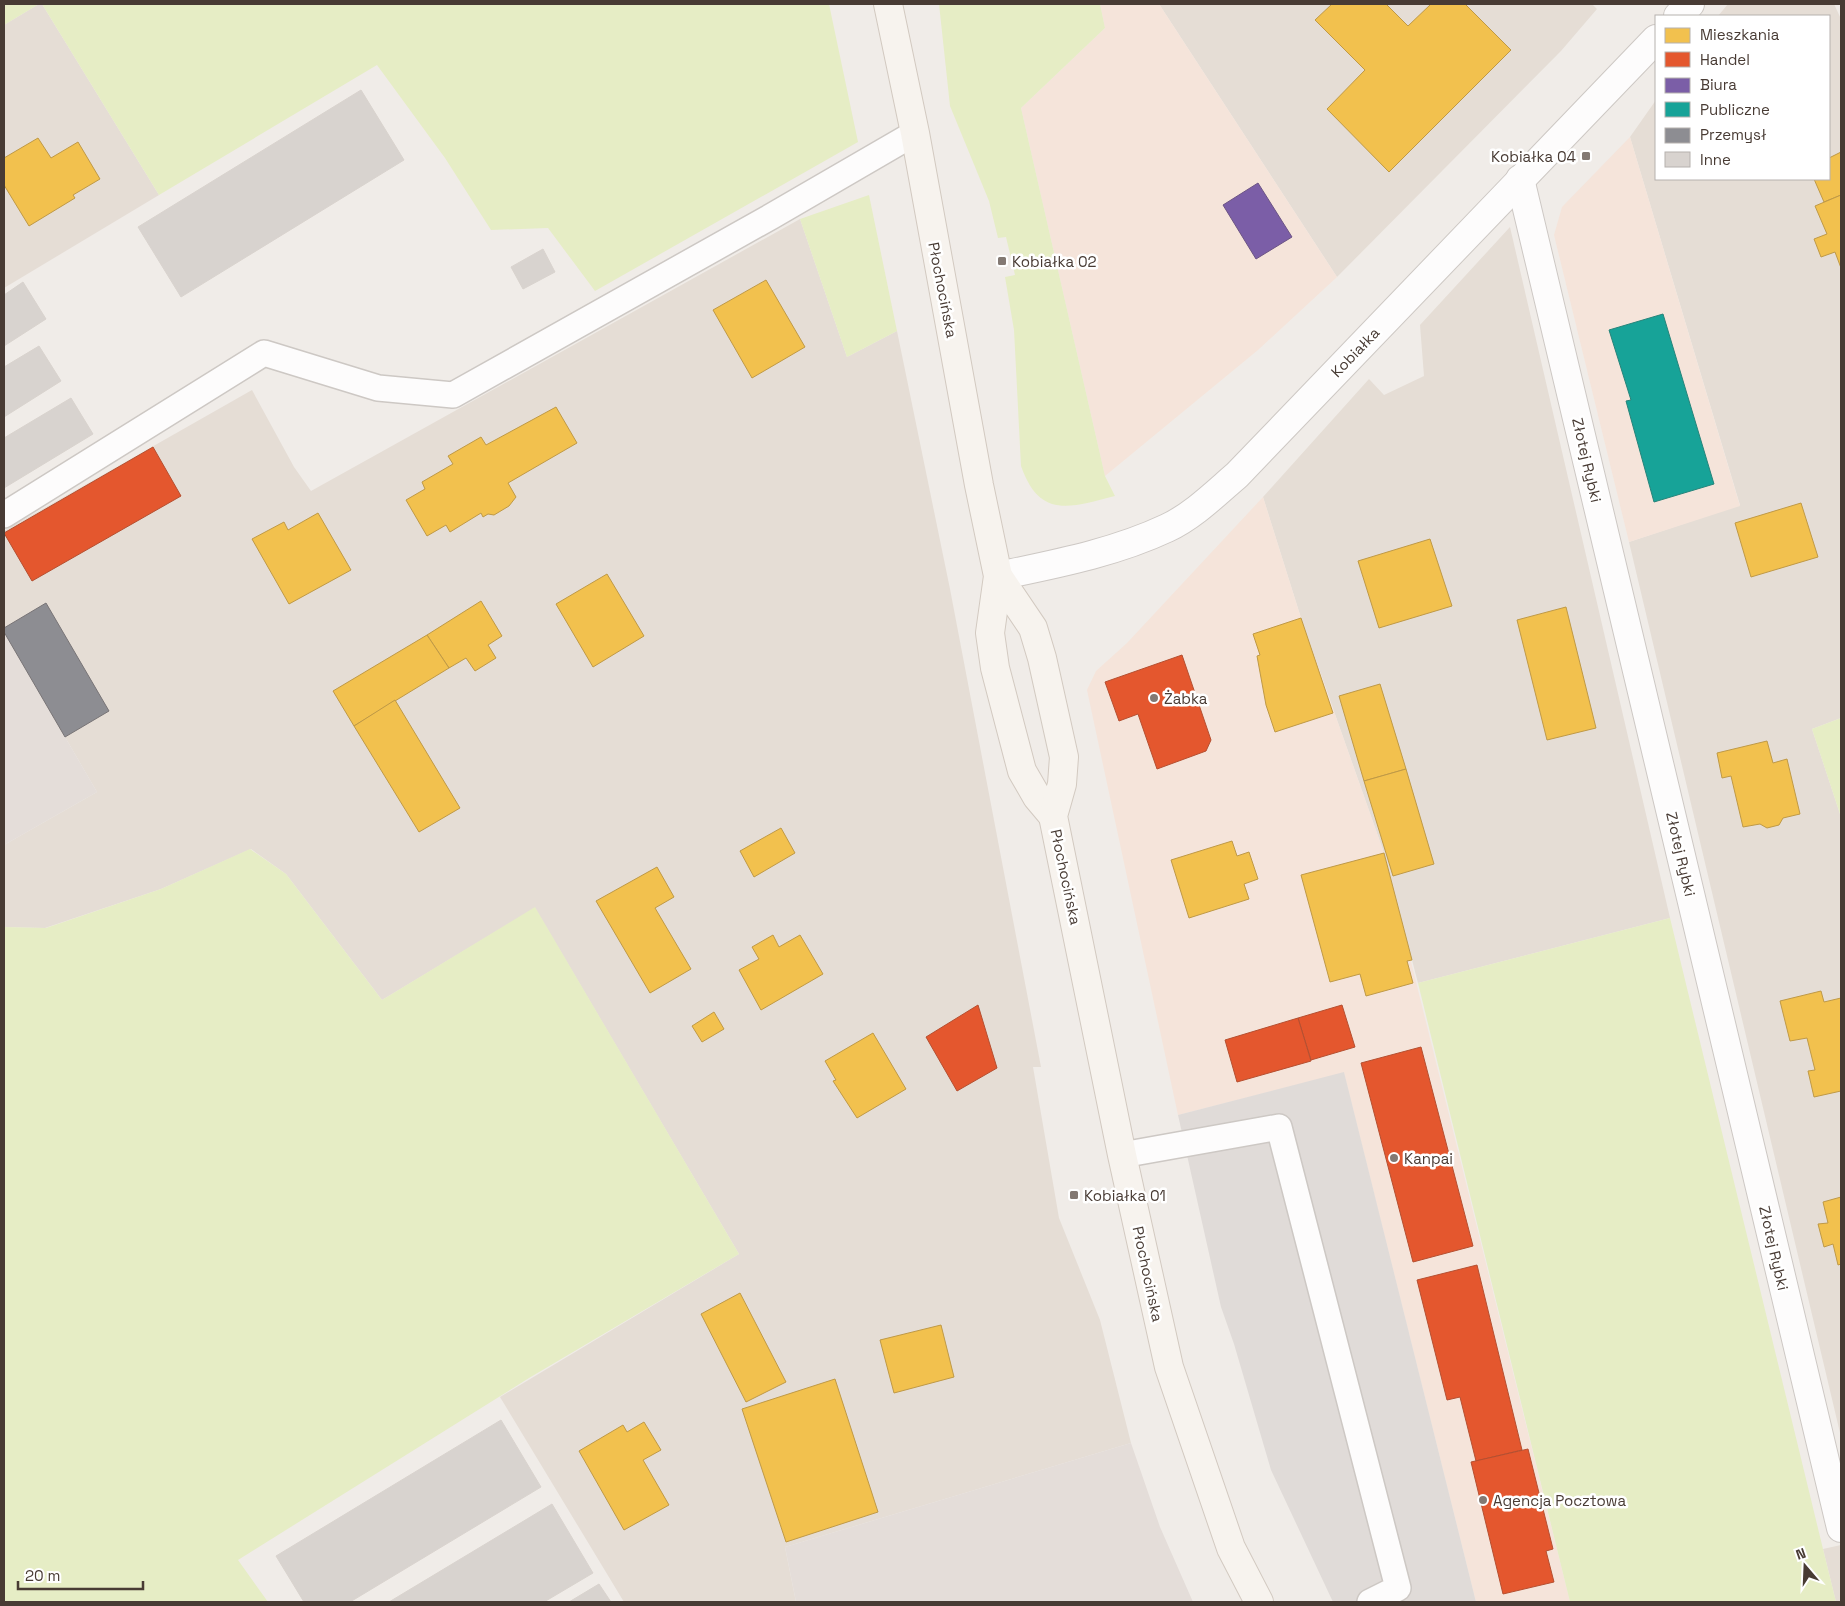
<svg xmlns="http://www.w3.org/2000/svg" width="1845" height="1606" font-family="'Space Grotesk',sans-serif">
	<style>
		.residential { fill: #e5ddd5 }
		.commercial { fill: #f5e4da }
		.industrial { fill: #e4ddd9 }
		.green { fill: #e6edc5 }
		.parking { fill: #e0dbd8 }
		.homes { fill: #f2c14e; stroke: #bf9946 }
		.shops { fill: #e4572e; stroke: #b54f30 }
		.offices { fill: #7b5ea7; stroke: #6c5484 }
		.public { fill: #17a398; stroke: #26847a }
		.industry { fill: #8d8d92; stroke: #787476 }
		.building { fill: #d8d3cf; stroke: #d9d3ce }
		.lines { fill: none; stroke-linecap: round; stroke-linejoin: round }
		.service-casing { stroke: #cdc8c4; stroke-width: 28 }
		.minor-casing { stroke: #cdc8c4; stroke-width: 30 }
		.tertiary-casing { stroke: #cdc8c4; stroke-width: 30 }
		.secondary-casing { stroke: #d2c9c0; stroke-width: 30 }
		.service { stroke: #fdfcfc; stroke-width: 25 }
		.minor { stroke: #fdfcfc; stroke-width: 28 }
		.tertiary { stroke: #fdfcfc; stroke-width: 28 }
		.secondary { stroke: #f7f3ee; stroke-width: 28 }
		.poi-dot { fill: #837973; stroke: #fff; stroke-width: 2 }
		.labels { text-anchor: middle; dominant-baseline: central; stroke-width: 5; stroke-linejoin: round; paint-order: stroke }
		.poi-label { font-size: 15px; fill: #483b34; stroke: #fff; text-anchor: start }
		.street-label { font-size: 15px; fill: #483b34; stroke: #fff }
	</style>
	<rect width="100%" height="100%" fill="#f0ece8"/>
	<g class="residential">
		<polygon points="39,4 42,4 159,195 4,288 4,25"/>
		<polygon points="1159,4 1592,4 1597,9 1561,51 1337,277"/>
		<polygon points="1728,4 1834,4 1841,19 1841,718 1812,729 1841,817 1841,1437 1629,542 1740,505 1630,137 1656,100 1656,179 1829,179 1829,16 1718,16"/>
		<polygon points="800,219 847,357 897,331 950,589 1041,1067 1033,1067 1059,1218 1100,1320 1131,1443 785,1547 796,1602 624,1602 500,1397 739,1254 535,908 382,1000 286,874 251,849 161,889 45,928 4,927 4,845 97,792 4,632 4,531 252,390 294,467 311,491"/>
		<polygon points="1510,227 1670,918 1418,983 1384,853 1301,618 1263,497 1369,379 1384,395 1424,376 1420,325"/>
		<polygon points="1841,1545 1841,1602 1836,1602 1823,1549"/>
	</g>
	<g class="commercial">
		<polygon points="1100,4 1159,4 1337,277 1258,350 1105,476 1021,108 1105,28"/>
		<polygon points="1630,137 1740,506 1629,542 1554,235 1562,207"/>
		<polygon points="1263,497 1301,618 1384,853 1570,1602 1476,1602 1344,1073 1178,1115 1087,690 1096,671 1127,643"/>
	</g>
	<g class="industrial">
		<polygon points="4,632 97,792 4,845"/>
		<polygon points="1131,1443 1160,1527 1193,1602 796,1602 785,1547"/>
	</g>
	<g class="green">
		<polygon points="4,4 39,4 4,25"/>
		<polygon points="42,4 829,4 858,142 595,291 548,228 491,230 445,158 377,65 159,195"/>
		<path d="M939,4H1100L1105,28L1021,108L1105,476L1115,496C1071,507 1040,520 1021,466L1014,330L1005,277L1015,275L1006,237L998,238L989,201L950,106Z"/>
		<polygon points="869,195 897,331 847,357 800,219"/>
		<polygon points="1841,718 1841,817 1812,729"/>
		<polygon points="250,849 286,874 382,1000 535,907 739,1254 529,1378 238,1560 268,1602 4,1602 4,927 46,928 161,889"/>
		<polygon points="1670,918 1823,1549 1836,1602 1570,1602 1418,983"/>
	</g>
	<polygon class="parking" points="1344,1072 1476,1602 1333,1602 1271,1470 1234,1344 1221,1307 1178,1115"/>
	<g class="homes">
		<polygon points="1332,4 1386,4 1408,26 1431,4 1465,4 1511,50 1389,172 1327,109 1365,70 1315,20"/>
		<polygon points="38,138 51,158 78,142 100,179 73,195 75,198 29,226 4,185 4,158"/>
		<polygon points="1841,152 1841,195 1824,202 1814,179 1829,179 1829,158"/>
		<polygon points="1841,195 1841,268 1835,252 1821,257 1814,239 1827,234 1815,206"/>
		<polygon points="766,280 805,347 752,378 713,310"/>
		<polygon points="556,407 577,443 508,483 516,497 509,506 494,515 488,514 483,517 481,513 450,532 446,525 427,536 406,500 425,489 422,482 453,464 448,456 481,437 486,445"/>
		<polygon points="1801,503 1818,557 1751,577 1735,523"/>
		<polygon points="318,513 351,570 289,604 252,539 284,522 288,530"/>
		<polygon points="1430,539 1452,606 1379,628 1358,561"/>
		<polygon points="607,574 644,636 593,667 556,604"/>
		<polygon points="481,601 502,636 488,645 496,658 475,671 466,658 449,668 427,635"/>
		<polygon points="1566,607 1596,728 1547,740 1517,620"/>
		<polygon points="1301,618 1333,713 1275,732 1266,705 1257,656 1260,655 1253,634"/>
		<polygon points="427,635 449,668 354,726 333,691"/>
		<polygon points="1380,684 1406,769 1364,781 1339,696"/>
		<polygon points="395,700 460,808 419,832 354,726"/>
		<polygon points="1767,741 1773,763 1787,759 1800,814 1783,818 1779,825 1767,828 1760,824 1743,827 1731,776 1722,778 1717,753"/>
		<polygon points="1406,769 1434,864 1393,876 1364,781"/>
		<polygon points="781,828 795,853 754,877 740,851"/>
		<polygon points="1232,841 1237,856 1249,852 1258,879 1244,884 1249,899 1189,918 1171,860"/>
		<polygon points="1384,853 1412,960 1407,961 1413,983 1366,996 1360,974 1330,982 1301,875"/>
		<polygon points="657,867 674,897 655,908 691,969 650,993 596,901"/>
		<polygon points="773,935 779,947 800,935 823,974 761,1010 739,970 759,959 752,947"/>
		<polygon points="1821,991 1824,1002 1841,998 1841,1091 1814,1097 1808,1071 1815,1070 1807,1038 1790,1041 1780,1001"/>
		<polygon points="714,1012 724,1029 702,1042 692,1026"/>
		<polygon points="873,1033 906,1089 857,1118 833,1081 836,1080 825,1061"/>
		<polygon points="1841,1197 1841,1264 1838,1265 1833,1244 1824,1247 1818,1224 1828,1223 1823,1202"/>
		<polygon points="740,1293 786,1382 746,1402 701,1314"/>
		<polygon points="941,1325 954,1377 894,1393 880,1340"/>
		<polygon points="835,1379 878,1512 786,1542 742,1409"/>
		<polygon points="644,1422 661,1450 643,1460 669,1505 624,1530 579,1451 623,1425 627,1432"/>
	</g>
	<g class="shops">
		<polygon points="153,447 181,496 32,581 4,533"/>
		<polygon points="1182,655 1211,740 1206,751 1157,769 1138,714 1119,721 1105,682"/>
		<polygon points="978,1005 997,1068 957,1091 926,1037"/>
		<polygon points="1342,1005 1355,1047 1311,1060 1298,1018"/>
		<polygon points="1298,1018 1311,1061 1237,1082 1225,1040"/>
		<polygon points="1421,1047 1473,1246 1413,1262 1361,1063"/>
		<polygon points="1477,1265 1522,1450 1476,1461 1460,1397 1447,1400 1417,1280"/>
		<polygon points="1528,1449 1553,1549 1546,1551 1554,1582 1503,1594 1471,1462"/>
	</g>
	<polygon class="offices" points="1258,183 1292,237 1256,259 1223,205"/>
	<polygon class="public" points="1663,314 1714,484 1654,502 1626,401 1631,400 1609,330"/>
	<polygon class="industry" points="46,603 109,711 65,737 4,632 4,628"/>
	<g class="building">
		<polygon points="361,90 404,160 181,297 138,227"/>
		<polygon points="543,249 555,272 523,289 511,267"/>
		<polygon points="23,282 46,319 4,346 4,295"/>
		<polygon points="39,346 61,381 4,417 4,367"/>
		<polygon points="71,398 93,434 4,488 4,438"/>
		<polygon points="501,1420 541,1487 350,1602 304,1602 276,1556"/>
		<polygon points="552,1504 593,1573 544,1602 389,1602"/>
		<polygon points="599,1584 611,1602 569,1602"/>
	</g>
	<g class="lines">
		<g class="service-casing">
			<g id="service">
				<polyline points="4,515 264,353 378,388 453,395 772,216 915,133"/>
				<polyline points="1122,1155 1279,1127 1398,1588 1370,1602"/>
			</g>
		</g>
		<g class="minor-casing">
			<polyline id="minor" points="1520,179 1841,1528"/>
		</g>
		<g class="tertiary-casing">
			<g id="tertiary">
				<polyline points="1678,16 1690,4"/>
				<path d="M998,576C1055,564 1114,553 1167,528C1193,516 1216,493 1237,475L1656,39"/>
			</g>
		</g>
		<g class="secondary-casing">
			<g id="secondary">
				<polyline points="888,4 915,133 979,485 998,576 990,633 995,668 1022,771 1037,797 1053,816"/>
				<polyline points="998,576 1033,628 1042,658 1064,757 1062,784 1053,816 1122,1155 1169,1367 1231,1548 1259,1602"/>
			</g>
		</g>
		<use href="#service" class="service"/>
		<use href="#minor" class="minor"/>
		<use href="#tertiary" class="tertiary"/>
		<use href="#secondary" class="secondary"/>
	</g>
	<g class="poi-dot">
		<rect x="1581" y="151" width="10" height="10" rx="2.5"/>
		<rect x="997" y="256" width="10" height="10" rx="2.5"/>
		<circle cx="1154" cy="698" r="5"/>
		<circle cx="1394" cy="1158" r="5"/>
		<rect x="1069" y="1190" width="10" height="10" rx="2.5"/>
		<circle cx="1483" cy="1500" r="5"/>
	</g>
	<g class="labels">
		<g class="poi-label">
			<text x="1576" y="156" text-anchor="end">Kobiałka 04</text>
			<text x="1012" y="261">Kobiałka 02</text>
			<text x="1164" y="698">Żabka</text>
			<text x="1404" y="1158">Kanpai</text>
			<text x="1084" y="1195">Kobiałka 01</text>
			<text x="1493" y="1500">Agencja Pocztowa</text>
		</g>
		<g class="street-label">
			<text transform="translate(943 290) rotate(79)">Płochocińska</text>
			<text transform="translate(1355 352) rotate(-46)">Kobiałka</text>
			<text transform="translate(1587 460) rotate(77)">Złotej Rybki</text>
			<text transform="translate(1681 854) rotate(77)">Złotej Rybki</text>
			<text transform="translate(1066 877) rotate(78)">Płochocińska</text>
			<text transform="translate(1774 1248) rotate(77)">Złotej Rybki</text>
			<text transform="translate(1148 1274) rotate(78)">Płochocińska</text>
		</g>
	</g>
	<rect width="1845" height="1606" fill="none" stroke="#483b34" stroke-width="10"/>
	<rect x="1655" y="15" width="175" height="165" fill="#ffffff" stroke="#b6b1ae"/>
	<rect x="1665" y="28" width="25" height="15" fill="#f2c14e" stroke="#b6b1ae"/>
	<text x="1700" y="40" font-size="15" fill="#483b34">Mieszkania</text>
	<rect x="1665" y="52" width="25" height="15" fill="#e4572e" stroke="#b6b1ae"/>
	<text x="1700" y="65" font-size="15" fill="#483b34">Handel</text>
	<rect x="1665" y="78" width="25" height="15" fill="#7b5ea7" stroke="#b6b1ae"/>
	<text x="1700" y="90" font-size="15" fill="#483b34">Biura</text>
	<rect x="1665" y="102" width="25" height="15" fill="#17a398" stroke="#b6b1ae"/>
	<text x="1700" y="115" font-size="15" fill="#483b34">Publiczne</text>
	<rect x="1665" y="128" width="25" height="15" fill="#8d8d92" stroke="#b6b1ae"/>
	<text x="1700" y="140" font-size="15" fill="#483b34">Przemysł</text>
	<rect x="1665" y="152" width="25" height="15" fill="#d8d3cf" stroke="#b6b1ae"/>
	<text x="1700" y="165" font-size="15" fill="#483b34">Inne</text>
	<g transform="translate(1805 1566) rotate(341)" stroke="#ffffff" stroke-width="4" paint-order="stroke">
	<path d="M0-4L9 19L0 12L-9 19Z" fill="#483b34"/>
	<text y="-8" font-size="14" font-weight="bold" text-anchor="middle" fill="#483b34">N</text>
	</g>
	<path d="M18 1581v8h125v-8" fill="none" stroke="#483b34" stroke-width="2.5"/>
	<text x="25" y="1581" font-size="15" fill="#483b34" stroke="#ffffff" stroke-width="4" paint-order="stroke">20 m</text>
</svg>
